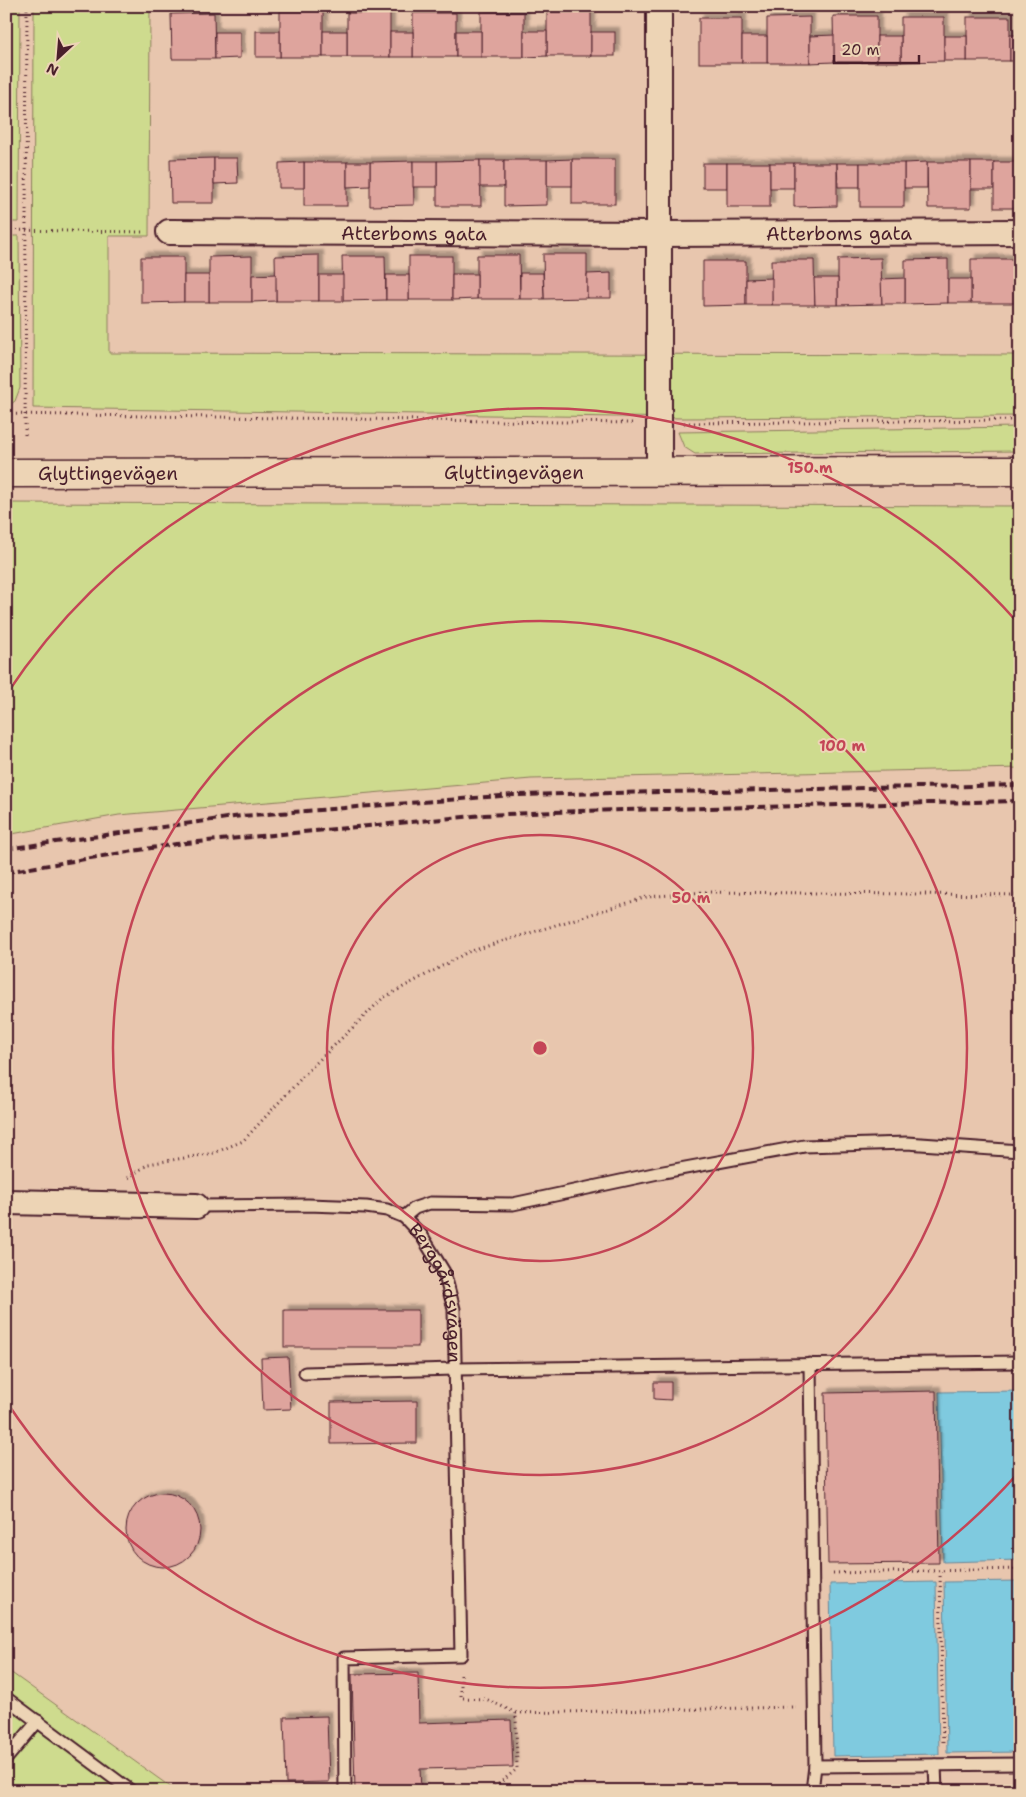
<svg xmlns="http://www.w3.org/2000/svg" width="1026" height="1797" font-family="'Shantell Sans',sans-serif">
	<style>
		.green { fill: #cedb8e; stroke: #8c7d5c }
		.water { fill: #7fcadf; stroke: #6a8697 }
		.building { fill: #dea49d; stroke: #4a1f2b; filter: url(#shadow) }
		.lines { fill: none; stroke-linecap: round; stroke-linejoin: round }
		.lane-casing { stroke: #4a1f2b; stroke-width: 15 }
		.street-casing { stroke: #4a1f2b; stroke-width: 28 }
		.secondary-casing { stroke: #4a1f2b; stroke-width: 31 }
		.path { stroke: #4a1f2b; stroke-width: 3; stroke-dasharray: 1 4; stroke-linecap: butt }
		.lane { stroke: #edd4b5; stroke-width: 11 }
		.street { stroke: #edd4b5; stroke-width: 24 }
		.secondary { stroke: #edd4b5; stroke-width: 28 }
		.rail { stroke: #4a1f2b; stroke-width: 4; stroke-dasharray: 8 4; stroke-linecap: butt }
		.ring { fill: none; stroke: #c44556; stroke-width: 2.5 }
		.labels { text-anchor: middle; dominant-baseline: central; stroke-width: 4; stroke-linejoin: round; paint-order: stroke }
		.street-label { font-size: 19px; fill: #4a1f2b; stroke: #edd4b5 }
		.centre { fill: #c44556; stroke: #edd4b5; stroke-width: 2.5 }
		.ring-label { font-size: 15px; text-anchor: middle; font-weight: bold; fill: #c44556; stroke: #edd4b5; stroke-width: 4; stroke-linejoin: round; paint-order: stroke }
	</style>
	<defs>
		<filter id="shadow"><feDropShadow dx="4.5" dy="-4.5" stdDeviation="1" flood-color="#0004"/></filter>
	</defs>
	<rect width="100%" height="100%" fill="#e8c6ae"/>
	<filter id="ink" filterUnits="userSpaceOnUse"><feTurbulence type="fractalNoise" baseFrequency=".02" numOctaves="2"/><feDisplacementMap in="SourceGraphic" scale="10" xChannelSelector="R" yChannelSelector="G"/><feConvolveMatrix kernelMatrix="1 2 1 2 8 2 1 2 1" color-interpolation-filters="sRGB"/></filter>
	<g filter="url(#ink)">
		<g class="green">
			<polygon points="6,6 20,6 19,222 6,222"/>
			<polygon points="34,6 150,6 149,236 109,236 109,353 1020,355 1020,416 683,418 33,408"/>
			<polygon points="7,236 19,236 20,388 15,401 6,408"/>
			<polygon points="1020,427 1020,451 695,454 684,447 678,432"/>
			<polygon points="6,503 1020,506 1020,768 531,779 119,815 6,835"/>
			<polygon points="6,1669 176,1791 6,1791"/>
		</g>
		<g class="water">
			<polygon points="1020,1391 1020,1560 943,1562 939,1392"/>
			<polygon points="1020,1581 1020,1752 947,1753 944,1582"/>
			<polygon points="936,1582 939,1754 833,1756 830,1584"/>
		</g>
		<g class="building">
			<rect x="280" y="11" width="43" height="46"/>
			<rect x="481" y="12" width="43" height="45"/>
			<rect x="547" y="12" width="44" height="44"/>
			<polygon points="214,13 215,59 172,59 171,14"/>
			<rect x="347" y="13" width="43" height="44"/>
			<rect x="413" y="13" width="43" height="44"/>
			<polygon points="833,16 877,16 877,62 834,62"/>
			<polygon points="810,17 810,63 767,63 767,18"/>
			<polygon points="901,17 944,17 944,61 901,62"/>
			<rect x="967" y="17" width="43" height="44"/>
			<rect x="699" y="18" width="43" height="45"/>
			<rect x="256" y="31" width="24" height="26"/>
			<rect x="323" y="31" width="24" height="26"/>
			<rect x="456" y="31" width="25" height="26"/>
			<polygon points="524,31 547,31 547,56 524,57"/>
			<polygon points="215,32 240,32 240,58 215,59"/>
			<rect x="390" y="32" width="23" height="25"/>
			<rect x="591" y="32" width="24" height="24"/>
			<polygon points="834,35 834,62 810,63 810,36"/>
			<rect x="1010" y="35" width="10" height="26"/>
			<rect x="742" y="36" width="25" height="27"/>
			<rect x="877" y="36" width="24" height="26"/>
			<rect x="944" y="36" width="23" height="25"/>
			<polygon points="214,158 214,203 171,203 170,159"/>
			<polygon points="214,158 237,158 238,183 214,184"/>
			<rect x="572" y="159" width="43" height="45"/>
			<polygon points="572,159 572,186 547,186 547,160"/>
			<polygon points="480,160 481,206 437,206 437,161"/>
			<rect x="480" y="160" width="24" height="27"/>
			<polygon points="504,160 547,160 547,205 504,206"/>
			<polygon points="413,161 414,205 370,206 370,162"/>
			<rect x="413" y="161" width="24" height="26"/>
			<rect x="304" y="162" width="43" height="44"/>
			<polygon points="304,162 304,188 279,188 279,163"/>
			<polygon points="347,162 370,162 370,186 347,187"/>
			<polygon points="927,162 971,162 971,208 928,208"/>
			<polygon points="927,162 927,188 904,188 904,163"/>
			<rect x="971" y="162" width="23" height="27"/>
			<rect x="994" y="162" width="26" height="46"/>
			<rect x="703" y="163" width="24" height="25"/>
			<rect x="727" y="163" width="43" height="44"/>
			<rect x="770" y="163" width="24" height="25"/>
			<polygon points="794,163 837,163 837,206 794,207"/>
			<polygon points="837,163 860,163 860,187 838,187"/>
			<rect x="860" y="163" width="44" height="44"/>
			<polygon points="543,254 587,254 587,298 544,299"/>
			<polygon points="319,255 319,301 276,301 275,256"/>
			<polygon points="477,255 519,255 520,299 477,299"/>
			<polygon points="252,256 252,302 209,302 209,257"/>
			<polygon points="342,256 385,256 386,300 343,301"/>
			<rect x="409" y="256" width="43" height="44"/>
			<polygon points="141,257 184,257 184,302 141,303"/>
			<polygon points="881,258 882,304 838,305 838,259"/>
			<polygon points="948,259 948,303 905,304 905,260"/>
			<polygon points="971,259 1014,259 1015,303 971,303"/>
			<polygon points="771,260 814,260 815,305 772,305"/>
			<polygon points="703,261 746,261 746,305 703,306"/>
			<polygon points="520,273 543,273 544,299 520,299"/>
			<polygon points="611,273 611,298 587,298 587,274"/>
			<polygon points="276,274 276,301 252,302 252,275"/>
			<polygon points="452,274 477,274 477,299 452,300"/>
			<rect x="184" y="275" width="25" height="27"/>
			<rect x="319" y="275" width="24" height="26"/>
			<rect x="386" y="275" width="23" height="25"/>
			<polygon points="1014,277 1020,277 1020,303 1015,303"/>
			<polygon points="772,278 772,305 746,305 746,279"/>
			<polygon points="814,278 838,278 838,305 815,305"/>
			<polygon points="905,278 905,304 882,304 881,279"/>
			<rect x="948" y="279" width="23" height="24"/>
			<rect x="284" y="1310" width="134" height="37"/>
			<polygon points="288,1357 291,1409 263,1410 261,1358"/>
			<polygon points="654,1382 671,1382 671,1400 654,1399"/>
			<polygon points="936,1391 939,1563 828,1564 825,1393"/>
			<polygon points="417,1401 417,1443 331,1444 331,1402"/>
			<circle cx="163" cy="1530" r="37"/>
			<polygon points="418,1673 419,1723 511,1720 513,1767 420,1769 421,1791 355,1791 352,1674"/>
			<polygon points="327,1716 329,1782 286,1783 284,1717"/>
		</g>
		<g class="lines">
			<g class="lane-casing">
				<g id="lane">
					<path id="s1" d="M196,1206L308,1205L366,1207L387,1210L404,1217L422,1236L444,1272L454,1309L461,1655L344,1658L345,1791"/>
					<polyline points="404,1217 415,1208 430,1203 513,1204 658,1173 804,1146 907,1143 1020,1151"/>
					<polyline points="810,1364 815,1766 1020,1764"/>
					<polyline points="305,1373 455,1369 1020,1362"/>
					<polyline points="6,1698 131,1791"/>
					<polyline points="6,1759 38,1721"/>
					<polyline points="935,1765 936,1791"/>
					<polyline points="812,1791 815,1766"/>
				</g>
			</g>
			<g class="street-casing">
				<g id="street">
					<polyline points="659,6 659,472"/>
					<path id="s2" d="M169,232L658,234L1020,232"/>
					<polyline points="6,1202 196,1206"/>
				</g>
			</g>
			<g class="secondary-casing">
				<g id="secondary">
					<path id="s3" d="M6,473L1020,471"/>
				</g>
			</g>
			<g class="path">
				<polyline points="6,230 143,232"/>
				<polyline points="6,414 633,423"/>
				<polyline points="684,423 1020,420"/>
				<polyline points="25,435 27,6"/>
				<polyline points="128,1178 148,1164 214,1153 243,1141 310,1069 383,998 468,952 647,897 704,892 1020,895"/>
				<polyline points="940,1571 943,1745"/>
				<polyline points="833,1573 1020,1569"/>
				<polyline points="461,1675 461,1698 486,1699 516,1713 517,1769 490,1791"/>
				<polyline points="516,1713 796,1707"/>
			</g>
			<use href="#lane" class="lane"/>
			<use href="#street" class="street"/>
			<use href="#secondary" class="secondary"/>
			<g class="rail">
				<polyline points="6,849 241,816 513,795 1020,785"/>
				<polyline points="6,872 176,844 484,815 578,811 1020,801"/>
			</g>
		</g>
	</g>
	<g class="ring">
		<circle cx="540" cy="1048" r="213"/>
		<circle cx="540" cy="1048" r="427"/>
		<path d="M1019 1472A640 640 0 0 1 6 1401M6 695A640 640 0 0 1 1019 624"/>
	</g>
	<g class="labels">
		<g class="street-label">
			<text stroke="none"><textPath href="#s2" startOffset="245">Atterboms gata</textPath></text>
			<text stroke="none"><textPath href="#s2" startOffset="670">Atterboms gata</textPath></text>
			<text stroke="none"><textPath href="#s3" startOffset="508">Glyttingevägen</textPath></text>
			<text stroke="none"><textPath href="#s3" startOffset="102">Glyttingevägen</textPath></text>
			<text stroke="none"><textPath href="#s1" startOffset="296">Berggårdsvägen</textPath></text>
		</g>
	</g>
	<circle cx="540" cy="1048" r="8" class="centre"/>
	<g class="ring-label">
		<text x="810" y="473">150 m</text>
		<text x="842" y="751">100 m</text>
		<text x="691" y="903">50 m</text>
	</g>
	<rect width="1026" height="1797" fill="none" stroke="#edd4b5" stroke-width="25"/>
	<rect x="12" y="12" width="1001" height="1772" fill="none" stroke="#4a1f2b" stroke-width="2" filter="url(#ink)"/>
	<g transform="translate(58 58) rotate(206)" stroke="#edd4b5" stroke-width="4" paint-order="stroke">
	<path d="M0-4L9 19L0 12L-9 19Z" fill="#4a1f2b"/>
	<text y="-8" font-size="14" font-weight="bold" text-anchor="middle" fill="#4a1f2b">N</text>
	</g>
	<path d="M834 55v8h85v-8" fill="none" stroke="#4a1f2b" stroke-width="2.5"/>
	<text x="841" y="55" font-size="15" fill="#4a1f2b" stroke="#edd4b5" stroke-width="4" paint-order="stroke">20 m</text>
</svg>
